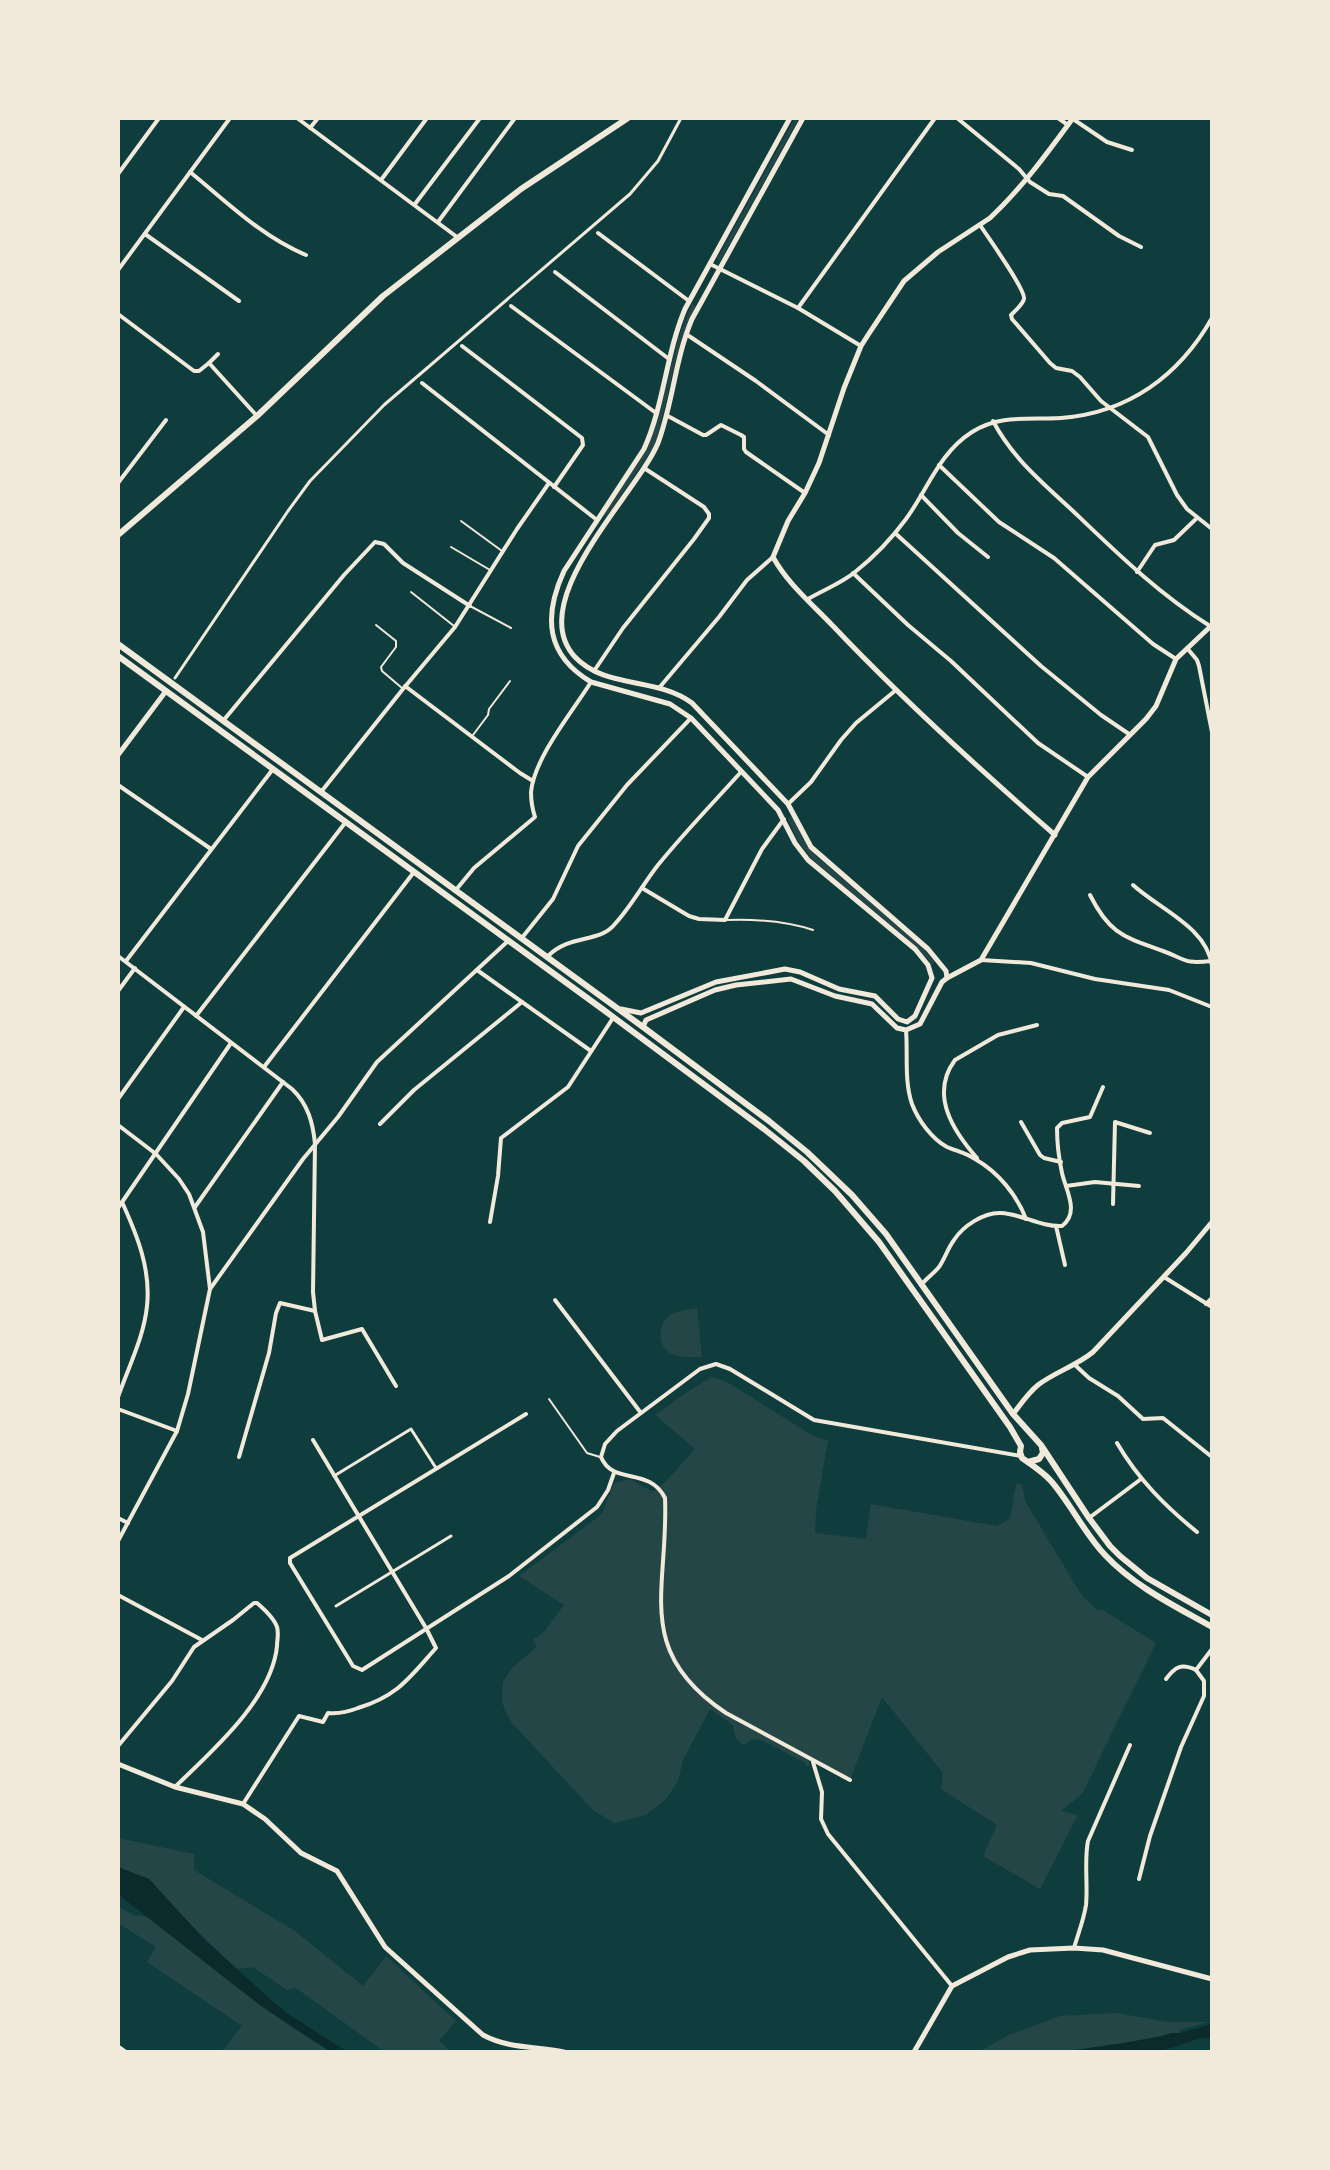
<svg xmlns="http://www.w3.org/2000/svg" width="1330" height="2170" font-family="'DM Sans',sans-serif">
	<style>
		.green { fill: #244646 }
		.water { fill: #0a2a2b }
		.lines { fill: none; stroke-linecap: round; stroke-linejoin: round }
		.service { stroke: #f1e9da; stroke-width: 2 }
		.pedestrian { stroke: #f1e9da; stroke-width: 3 }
		.minor { stroke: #f1e9da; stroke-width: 4 }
		.tertiary { stroke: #f1e9da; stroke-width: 5 }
		.secondary { stroke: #f1e9da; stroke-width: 6 }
		.primary { stroke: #f1e9da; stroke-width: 6 }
	</style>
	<rect width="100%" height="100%" fill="#0f3d3e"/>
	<g class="green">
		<polygon points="795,118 799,118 720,261 717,259"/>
		<polygon points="692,304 696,306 677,355 658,435 652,450 606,517 603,515 648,448 661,409 678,339"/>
		<polygon points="792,815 803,839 816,856 913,939 935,962 931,965 928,959 904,936 813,860 798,841 788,819"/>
		<path d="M697,1308L702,1357C692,1357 679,1358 670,1353C656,1344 658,1322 672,1314C679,1310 689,1310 697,1308Z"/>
		<polygon points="712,1377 727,1382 813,1436 828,1440 816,1510 815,1533 866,1539 871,1504 997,1526 1010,1519 1016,1484 1022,1484 1025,1501 1082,1596 1098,1611 1101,1609 1156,1643 1082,1794 1061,1811 1078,1815 1040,1889 983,1856 997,1825 941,1789 943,1773 882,1697 850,1780 811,1757 808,1768 804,1762 759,1739 752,1740 743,1745 735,1737 733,1725 710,1709 683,1760 678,1781 666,1799 646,1815 614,1823 593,1810 512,1723 507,1715 502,1702 503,1682 512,1668 537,1647 533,1640 544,1632 564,1605 519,1576 602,1514 614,1483 630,1479 653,1492 668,1479 695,1449 655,1415 690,1390"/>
		<polygon points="118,1838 194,1854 194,1870 295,1931 363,1986 386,1956 456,2021 439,2041 451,2052 385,2052 296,1988 287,1990 253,1967 237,1969 180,1915 149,1879 118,1867"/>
		<path d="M118,1906L133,1915L149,1917C208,1965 266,2013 331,2052H225L223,2050L242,2026L147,1962L156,1947L118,1923Z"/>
		<polygon points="1116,2013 1168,2022 1208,2022 1179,2030 1180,2033 1172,2033 1162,2036 1124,2043 1061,2052 978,2052 1011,2034 1060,2016"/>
	</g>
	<g class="water">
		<polygon points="118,1867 149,1879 205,1940 270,1999 288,2014 348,2052 331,2052 261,2006 124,1899 118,1893"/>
		<polygon points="1212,2024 1212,2039 1201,2038 1158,2052 1061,2052 1124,2043 1162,2036 1172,2033 1180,2033"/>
	</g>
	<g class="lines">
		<g class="service">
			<polyline points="461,521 502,551"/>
			<polyline points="451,547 490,570"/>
			<polyline points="411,592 454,626"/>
			<polyline points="470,606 511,628"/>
			<polyline points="376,625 396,641 396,647 381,667 382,671 402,688"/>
			<polyline points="473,735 488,715 489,709 510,681"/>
			<path d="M727,920C757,919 785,921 813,930"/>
			<polyline points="549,1399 587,1453 600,1457"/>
		</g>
		<g class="pedestrian">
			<polyline points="175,678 288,511 310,481 384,405 630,194 658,161 681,118"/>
			<polyline points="334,1476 411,1429 436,1468"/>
			<polyline points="336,1606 451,1536"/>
		</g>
		<g class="minor">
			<polyline points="297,118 457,237"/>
			<polyline points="957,118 1019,169 1030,182 1049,194 1063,196 1119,236 1141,247"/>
			<polyline points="1058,118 1068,125"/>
			<polyline points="1073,119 1107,142 1132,150"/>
			<polyline points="310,128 318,118"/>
			<path d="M190,172C227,202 262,237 306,255"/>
			<polyline points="118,174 159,118"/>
			<polyline points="381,180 427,118"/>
			<polyline points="415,204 480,118"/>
			<polyline points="438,222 515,118"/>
			<path d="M980,225C987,236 1026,290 1024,299C1023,304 1015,311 1011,315L1012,319L1050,363L1056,368L1072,371L1080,377L1101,401L1148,437L1177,495L1187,509L1212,529"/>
			<polyline points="598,233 689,301"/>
			<polyline points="145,234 239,301"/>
			<polyline points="710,264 798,308 861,346"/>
			<polyline points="118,270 230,118"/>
			<polyline points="555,272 669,359"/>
			<polyline points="511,306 656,413"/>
			<polyline points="798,308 935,118"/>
			<polyline points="118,314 194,371 199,371 209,363 257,416"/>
			<polyline points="686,334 756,381 829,435"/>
			<polyline points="462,346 582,438 583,445 554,487"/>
			<polyline points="209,363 218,354"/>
			<polyline points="422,383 597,520"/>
			<polyline points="666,415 703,435 706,435 721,425 741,435 744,437 744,449 746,452 805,493"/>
			<path d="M993,421C1013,459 1043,483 1074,512C1118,554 1159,594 1210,626"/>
			<polyline points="939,465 999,522 1054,558 1153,644 1176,659"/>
			<polyline points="118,483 166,420"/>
			<polyline points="921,495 958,533 988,557"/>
			<polyline points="895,533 1041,666 1101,715 1129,734"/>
			<polyline points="1137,572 1155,545 1174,540 1197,518"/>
			<polyline points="853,573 908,625 951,661 1038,743 1088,777"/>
			<path d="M808,599C823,590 842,583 855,572C874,557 892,538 906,519C928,489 939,453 972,432C1000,414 1029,420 1061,418C1128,413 1179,376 1212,318"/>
			<polyline points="1187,648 1197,660 1199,666 1212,732"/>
			<polyline points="594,671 623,628 694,539 709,518 709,514 704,507 644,468"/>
			<polyline points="405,686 520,773 533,781"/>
			<polyline points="659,688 719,617 747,580 773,557"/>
			<polyline points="223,721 344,575 375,542 384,544 403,563 470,606"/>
			<polyline points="118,785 211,849"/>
			<polyline points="321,792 403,689 455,627 517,529 549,483"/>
			<polyline points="788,804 811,782 841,740 856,723 896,690"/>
			<path d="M1133,885C1159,909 1207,927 1212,966"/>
			<polyline points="642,888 689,916 699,919 725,920 762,849 784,819"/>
			<path d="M455,891L474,868L535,817C532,808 531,801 531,792C534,758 573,711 591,682"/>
			<path d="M1090,895C1110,935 1125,937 1163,951C1187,960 1184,964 1211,961"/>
			<polyline points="521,939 553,899 578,846 627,785 691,718"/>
			<path d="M118,956L292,1089C308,1104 313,1123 315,1144L313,1292L315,1311L322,1340L362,1329L396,1386"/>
			<path d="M548,956C570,934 599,943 614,925C631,907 643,884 658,865C684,833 713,803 741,772"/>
			<polyline points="981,960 1031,963 1095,979 1169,990 1212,1007"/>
			<polyline points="126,961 273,769"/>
			<polyline points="477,970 591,1051"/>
			<polyline points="118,991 135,968"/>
			<polyline points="196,1016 345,823"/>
			<path d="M906,1030C908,1054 904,1081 912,1104C918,1120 932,1139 947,1147C956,1151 966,1153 975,1159C998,1172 1017,1195 1026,1219"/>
			<polyline points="264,1067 414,872"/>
			<polyline points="118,1099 184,1007"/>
			<polyline points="1021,1122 1040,1155 1044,1158 1061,1162"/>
			<polyline points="380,1124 414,1090 522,1002"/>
			<polyline points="118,1125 156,1154 179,1179 189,1194 203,1232 210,1289 188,1394 177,1431 118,1541"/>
			<path d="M977,1158C954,1132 929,1095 955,1060L998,1035L1037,1025"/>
			<polyline points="1066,1186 1095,1182 1139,1186"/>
			<polyline points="1113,1204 1115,1122 1150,1133"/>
			<polyline points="195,1207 283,1082"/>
			<polyline points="118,1208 231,1043"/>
			<polyline points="490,1222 498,1176 501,1138 568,1087 613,1018"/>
			<polyline points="1056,1226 1065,1265"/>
			<polyline points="1164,1277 1212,1307"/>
			<path d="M921,1285C927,1278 934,1273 939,1267C945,1258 948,1248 954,1240C963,1226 984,1212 1001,1213C1022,1214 1040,1227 1062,1226C1080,1212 1066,1191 1062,1173C1059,1159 1057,1142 1057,1128L1062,1123L1090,1117L1103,1087"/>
			<polyline points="210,1289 303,1159 338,1117 377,1062 508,941"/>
			<polyline points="555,1300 641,1413"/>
			<polyline points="1206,1304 1212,1298"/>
			<polyline points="1075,1365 1089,1378 1118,1396 1143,1419 1163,1418 1212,1457"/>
			<path d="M118,1397C128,1368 144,1337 147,1306C151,1269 137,1235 122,1202"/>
			<polyline points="118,1409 177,1431"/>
			<polyline points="526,1414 290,1558 290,1563 353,1666 362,1670 509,1576 597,1507 608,1490 614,1473"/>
			<path d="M1117,1443C1138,1479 1165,1506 1197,1532"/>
			<polyline points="239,1457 269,1353 276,1313 280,1303 315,1311"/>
			<polyline points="118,1518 128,1523"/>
			<polyline points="1089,1518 1141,1479"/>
			<polyline points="118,1595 202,1640"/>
			<polyline points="1196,1670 1212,1649"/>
			<path d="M1166,1679C1175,1667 1181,1663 1196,1670"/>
			<path d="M118,1746L172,1681L194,1647L233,1620L254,1603H257C264,1609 274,1618 277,1627C279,1633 277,1640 277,1646C272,1699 212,1751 176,1786"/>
			<polyline points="813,1762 822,1792 821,1819 828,1834 952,1986"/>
			<path d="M850,1780L726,1713C632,1650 669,1589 665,1498C649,1466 613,1486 601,1457L605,1444L617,1431L700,1369L716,1364L730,1369L814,1420L1021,1456"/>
			<path d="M243,1804L299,1716L323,1722L328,1713C339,1714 348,1712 358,1708C398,1696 410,1677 436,1648L426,1628L313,1440"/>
			<polyline points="1139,1879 1150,1836 1181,1747 1204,1696 1204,1681 1196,1670"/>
			<path d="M1074,1948C1078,1934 1084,1919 1086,1905C1088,1884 1084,1860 1088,1841L1130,1745"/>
		</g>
		<g class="tertiary">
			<path d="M803,118L692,319C675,359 673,403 658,443C637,494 523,601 575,657C605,689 658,677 692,703L788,804L811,847L928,949L946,971L947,978"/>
			<polyline points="118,755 166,691"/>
			<path d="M1055,835C978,768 903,700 833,626C812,604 787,583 773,557L788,521L805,493L819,463L844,388L861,346L868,335L904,281L938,252L990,218C1022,188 1048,152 1073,118"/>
			<path d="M621,1009L641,1013L716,982L785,969L800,972L839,989L875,996L898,1019L907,1022L915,1016L932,978L928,965L915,949L808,860L795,843L778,810L691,718L670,704L591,682C546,655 543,617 564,571L644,449C664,405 666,354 685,309L790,118"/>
			<polyline points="643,1027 646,1020 715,990 736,985 791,979 835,996 872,1004 897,1028 906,1030 920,1024 942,982 947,978 981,960 1088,777 1146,719 1156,706 1176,659 1212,625"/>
			<path d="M1013,1414C1021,1404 1028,1393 1038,1385C1055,1372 1076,1366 1093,1352L1186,1253L1212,1222"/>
			<path d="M118,1764L175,1787L243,1804L265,1819L301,1853L337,1871L385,1947L483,2035C509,2049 536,2046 564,2052"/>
			<polyline points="118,2047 125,2052"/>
			<polyline points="914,2052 952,1986 1008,1957 1030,1950 1074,1948 1103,1950 1212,1979"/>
		</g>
		<polyline class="secondary" points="118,535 257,416 383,296 521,189 628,118"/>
		<g class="primary">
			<polyline points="118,644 643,1027 769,1121 807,1152 852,1195 886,1234 1013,1414 1041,1445 1089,1518 1110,1546 1120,1556 1147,1578 1212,1615"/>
			<path d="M118,656L601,1008L764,1129L804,1161L835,1191L879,1242L1010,1427L1021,1446L1020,1452L1022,1458C1032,1465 1043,1472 1051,1481C1071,1504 1084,1533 1105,1555C1135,1587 1175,1606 1212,1627"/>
			<polyline points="1028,1462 1039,1459 1043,1453 1042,1448"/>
		</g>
	</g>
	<rect width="1330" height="2170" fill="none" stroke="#f1e9da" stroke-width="240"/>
</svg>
